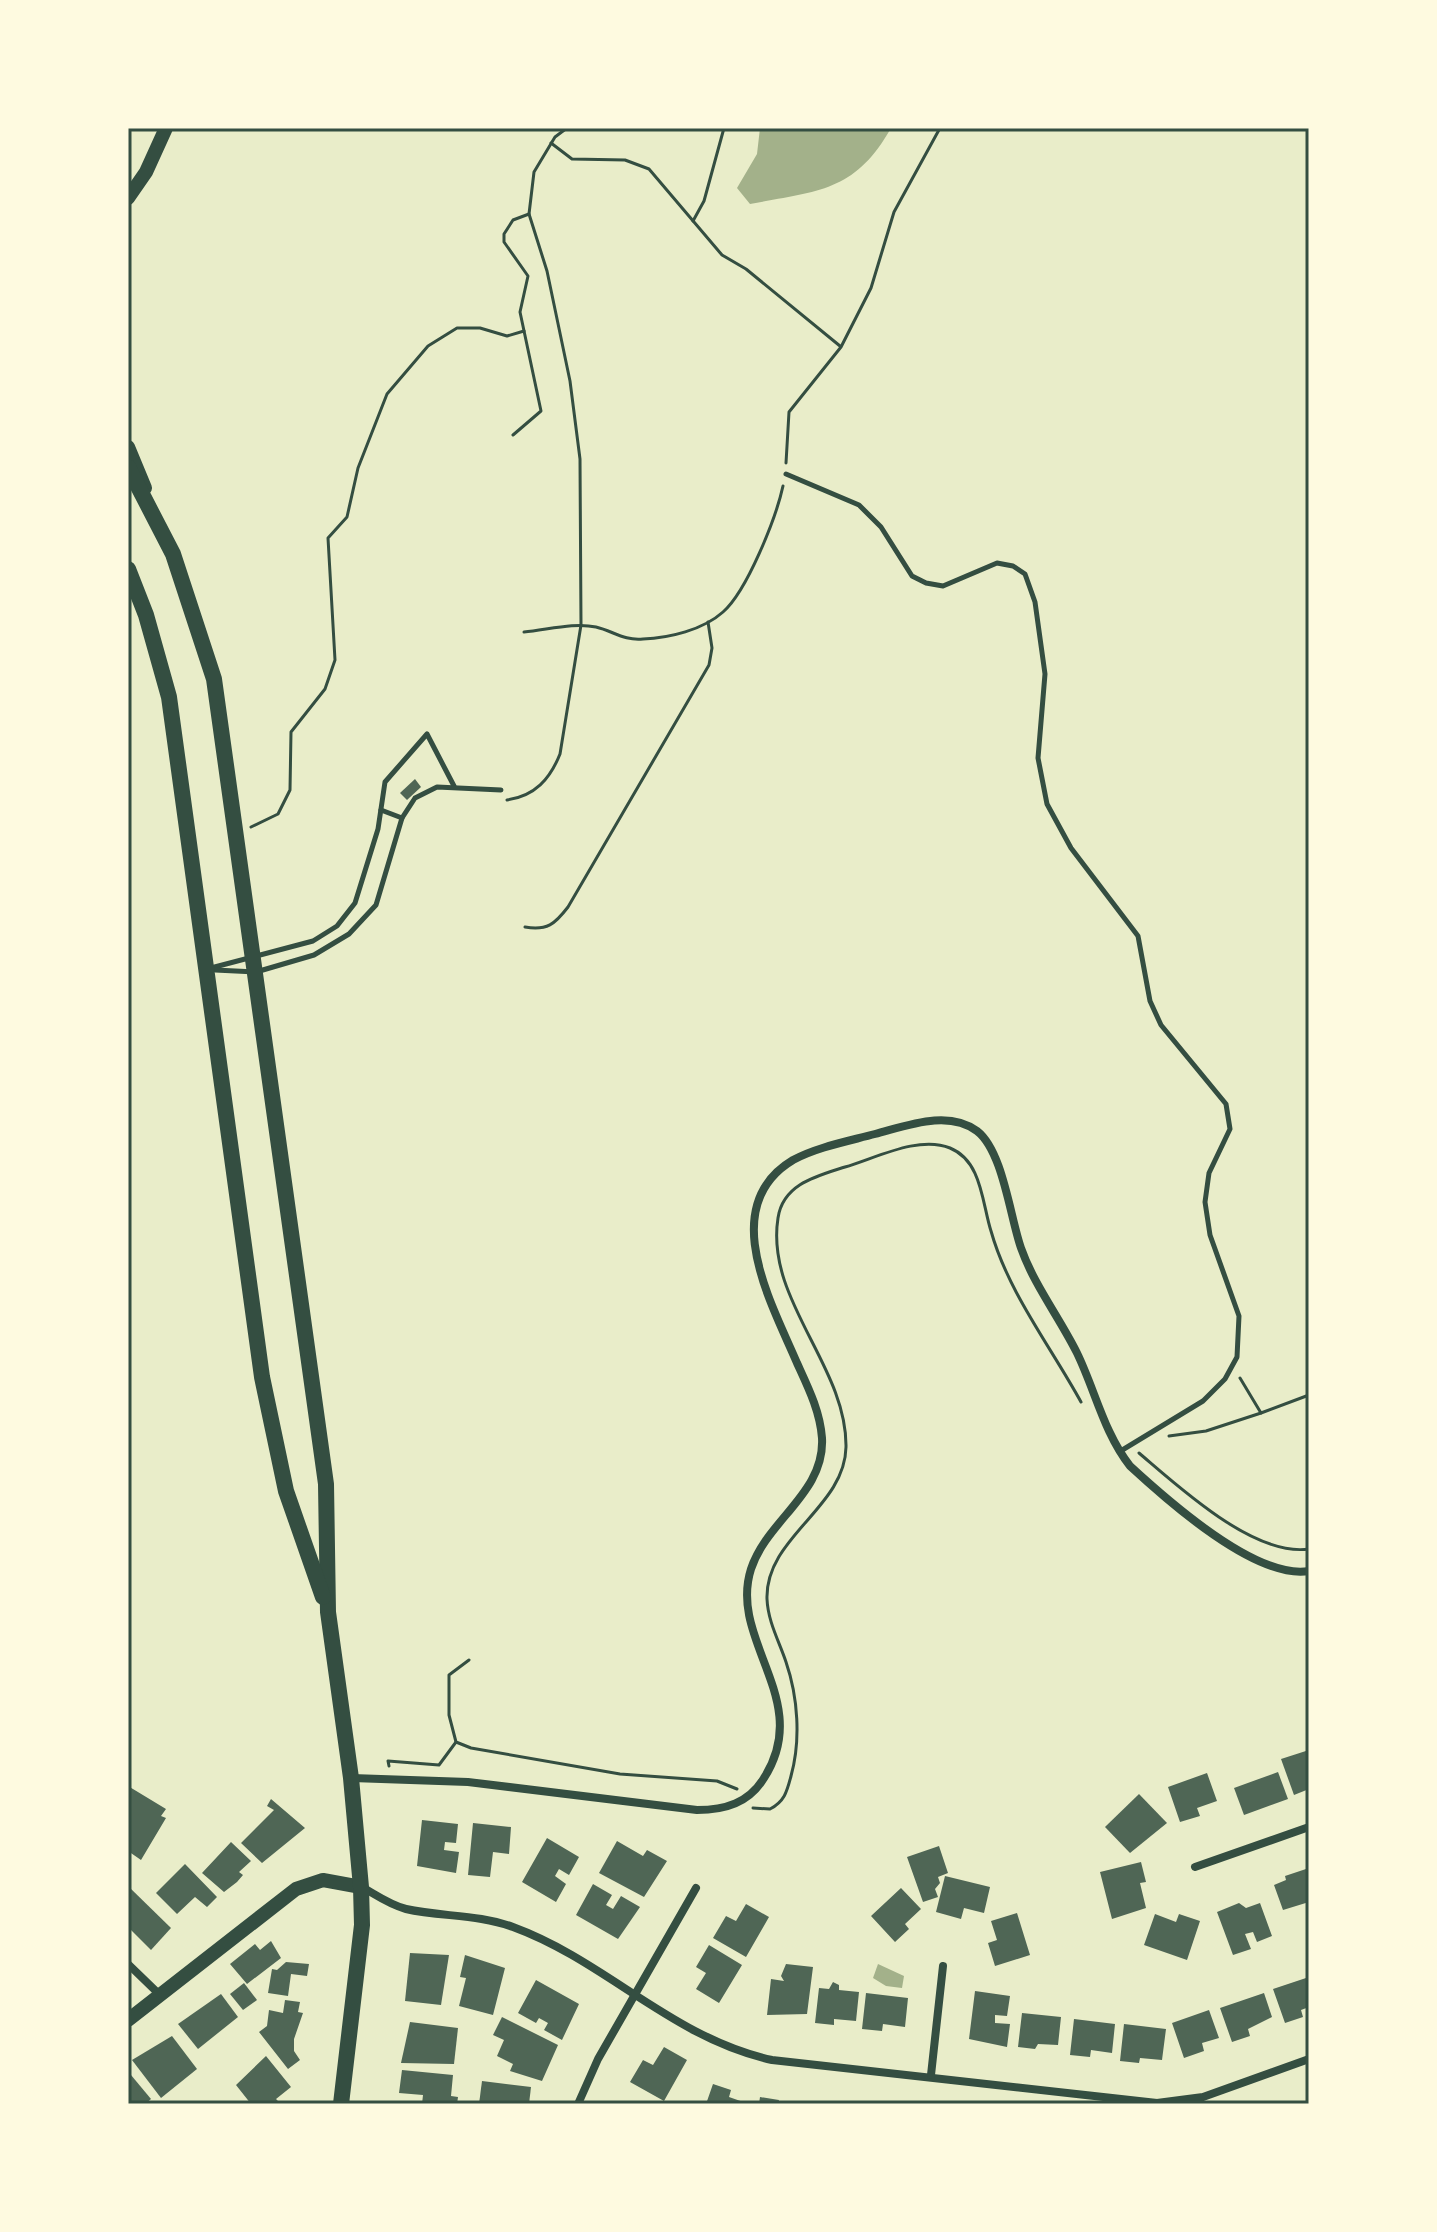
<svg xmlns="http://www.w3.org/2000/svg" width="1437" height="2232" font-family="Bitter,serif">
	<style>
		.water { fill: #a3b18a }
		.building { fill: #4f6655 }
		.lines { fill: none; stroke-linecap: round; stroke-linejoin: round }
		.path { stroke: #344e41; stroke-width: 3 }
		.service { stroke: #344e41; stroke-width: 5 }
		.minor { stroke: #344e41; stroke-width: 8 }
		.tertiary { stroke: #344e41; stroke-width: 14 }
		.secondary { stroke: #344e41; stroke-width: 16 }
		.neatline { fill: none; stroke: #344e41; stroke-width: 3 }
	</style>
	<rect width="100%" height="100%" fill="#e9edc9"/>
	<g class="water">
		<path d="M760,128H891C855,192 818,191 750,204L737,188L757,154Z"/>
		<polygon points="878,1964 904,1976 902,1988 886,1986 873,1978"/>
	</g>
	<g class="building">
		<polygon points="415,779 421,787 407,800 400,793"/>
		<polygon points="1309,1750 1309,1789 1294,1795 1281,1759"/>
		<polygon points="1278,1772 1288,1799 1244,1815 1234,1788"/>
		<polygon points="1207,1773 1217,1801 1197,1808 1200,1816 1180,1822 1168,1787"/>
		<polygon points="128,1786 166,1809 161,1816 166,1818 141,1860 128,1851"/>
		<polygon points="1139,1794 1167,1823 1130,1853 1105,1827"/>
		<polygon points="271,1799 305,1828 262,1863 241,1843 274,1810 267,1806"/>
		<polygon points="422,1820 458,1824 456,1843 445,1842 444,1850 459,1852 456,1873 417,1866"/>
		<polygon points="473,1823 511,1827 509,1854 493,1852 490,1877 468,1875"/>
		<polygon points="547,1838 579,1857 569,1875 559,1869 555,1876 566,1884 556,1902 522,1882"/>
		<polygon points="617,1841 643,1856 647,1850 667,1861 644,1897 599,1873"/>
		<polygon points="231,1842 251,1861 239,1872 243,1875 237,1882 224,1892 202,1873"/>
		<polygon points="939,1846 948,1873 938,1877 940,1883 935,1889 938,1897 923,1902 907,1857"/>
		<polygon points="1141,1862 1146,1882 1140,1883 1146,1908 1112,1919 1100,1872"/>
		<polygon points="185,1864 217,1897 207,1907 195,1897 177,1914 156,1893"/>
		<polygon points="1309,1868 1309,1902 1283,1910 1274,1885 1286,1880 1285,1876"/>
		<polygon points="945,1876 990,1887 984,1913 964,1908 961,1919 936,1912"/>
		<polygon points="593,1884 612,1895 606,1905 613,1909 621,1896 640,1907 618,1939 576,1915"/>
		<polygon points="128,1886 171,1928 151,1950 128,1927"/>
		<polygon points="901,1888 921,1909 905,1924 909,1929 895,1942 871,1916"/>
		<polygon points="1239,1903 1246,1908 1260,1903 1272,1936 1257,1942 1253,1932 1245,1934 1251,1949 1233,1955 1217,1912"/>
		<polygon points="746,1904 769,1917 746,1957 713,1938 726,1916 736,1921"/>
		<polygon points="1017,1913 1030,1955 995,1966 988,1943 997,1940 991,1921"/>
		<polygon points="1155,1914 1176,1922 1179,1914 1200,1921 1187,1960 1144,1945"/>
		<polygon points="271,1941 281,1958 247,1984 230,1964 255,1944 260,1950"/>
		<polygon points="709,1945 742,1965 719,2003 696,1989 706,1973 696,1967"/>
		<polygon points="410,1953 449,1955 441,2005 405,2001"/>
		<polygon points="465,1955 505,1968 493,2015 459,2006 466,1978 460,1977"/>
		<polygon points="286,1962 309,1964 307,1976 291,1974 288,1996 268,1993 272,1969 277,1970"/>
		<polygon points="786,1964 813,1967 807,2014 767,2015 771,1979 784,1981 781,1976"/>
		<polygon points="1309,1977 1309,2007 1301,2010 1303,2017 1285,2023 1273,1989"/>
		<polygon points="536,1980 579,2004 562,2040 544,2030 548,2023 539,2018 536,2023 518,2013"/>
		<polygon points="833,1982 839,1985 839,1990 859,1992 856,2021 834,2019 834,2025 815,2023 819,1988 829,1989"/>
		<polygon points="244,1983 257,2000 243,2010 230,1994"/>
		<polygon points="975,1991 1010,1996 1007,2016 995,2015 995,2023 1010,2024 1007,2047 969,2039"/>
		<polygon points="866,1993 908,1998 905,2027 883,2024 882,2031 862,2029"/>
		<polygon points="1264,1993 1272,2017 1248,2029 1250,2036 1232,2042 1220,2008"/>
		<polygon points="221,1994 238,2017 198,2049 178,2024"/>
		<polygon points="285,2000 300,2002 298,2012 303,2013 294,2039 294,2051 300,2060 288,2069 259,2032 267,2026 269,2010 283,2013"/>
		<polygon points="1209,2010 1219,2038 1202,2043 1204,2051 1184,2058 1172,2023"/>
		<polygon points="1022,2013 1061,2017 1058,2045 1038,2044 1035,2049 1018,2047"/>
		<polygon points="502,2017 558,2045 542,2081 510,2071 513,2064 497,2056 504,2040 493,2035"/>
		<polygon points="1074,2019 1115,2024 1112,2053 1091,2050 1090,2057 1070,2055"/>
		<polygon points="410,2022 458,2028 454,2064 401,2063"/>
		<polygon points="1124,2024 1166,2029 1162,2060 1140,2058 1139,2063 1120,2061"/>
		<polygon points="172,2036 197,2069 161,2098 132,2060"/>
		<polygon points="664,2047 687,2060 664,2101 630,2082 643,2060 653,2065"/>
		<polygon points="266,2056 291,2087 276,2099 281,2104 251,2104 236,2085"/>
		<polygon points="402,2070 453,2075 451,2096 458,2097 457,2104 422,2104 423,2095 399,2093"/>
		<polygon points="131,2075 151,2099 145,2104 128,2104 128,2077"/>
		<polygon points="482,2081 531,2087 529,2104 479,2104"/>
		<polygon points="713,2084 731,2090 729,2097 749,2104 706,2104"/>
		<polygon points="760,2097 779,2100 778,2104 759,2104"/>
	</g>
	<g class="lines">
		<g class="path">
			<polyline points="551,143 572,159 625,160 649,169 722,255 746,269 840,346"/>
			<polyline points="693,221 704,201 724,128"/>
			<polyline points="513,435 541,411 520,312 528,276 504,242 504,234 513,220 529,214"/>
			<polyline points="786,463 789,412 841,347 871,288 894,212 940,128"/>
			<path d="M524,632C547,630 574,622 596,627C613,631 624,641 643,639C669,638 703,630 723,612C747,591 776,518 783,486"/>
			<path d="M507,800C535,796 550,779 560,754L581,625L580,459L570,381L547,271L529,214L534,172L555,137L567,128"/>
			<polyline points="251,827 278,814 290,790 291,732 325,689 335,660 328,538 347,517 358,468 387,394 428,346 457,328 480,328 507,336 524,331"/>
			<path d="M525,927C547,931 555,924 568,907L709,665L712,648L708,622"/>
			<polyline points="1240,1378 1261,1413 1309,1395"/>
			<polyline points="1169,1436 1206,1431 1261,1413"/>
			<path d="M1139,1453C1179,1487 1254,1557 1309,1549"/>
			<polyline points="469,1660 449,1675 449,1715 456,1742 471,1748 620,1774 717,1781 737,1789"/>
			<polyline points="389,1766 388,1761 439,1765 456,1742"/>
			<path d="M753,1808L770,1809C785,1801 787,1791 791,1776C801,1740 798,1697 786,1662C779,1641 768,1622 767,1599C765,1537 845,1508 846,1447C847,1366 765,1300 778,1218C783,1184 817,1176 845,1167C876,1158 919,1135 950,1148C982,1161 982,1203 991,1231C1008,1292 1051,1347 1081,1402"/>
		</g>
		<g class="service">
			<polyline points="786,474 859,505 881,527 912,576 926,583 943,586 997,563 1013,566 1025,574 1035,602 1045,674 1038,758 1047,804 1071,848 1138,936 1150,1001 1161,1025 1226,1104 1230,1129 1209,1173 1205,1202 1210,1235 1239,1316 1237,1357 1225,1379 1203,1401 1119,1452"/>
			<polyline points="381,810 402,818"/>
			<polyline points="207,969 313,941 337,926 355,903 378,829 385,782 427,734 454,786"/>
			<polyline points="215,970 256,972 314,955 349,934 376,905 402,818 415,798 437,787 501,790"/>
		</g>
		<g class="minor">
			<path d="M352,1778L468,1782L697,1810C725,1810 749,1803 764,1778C814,1700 728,1641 751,1569C767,1520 825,1493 822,1438C820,1411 808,1387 797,1363C772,1304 716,1206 793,1160C817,1147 849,1141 875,1134C906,1126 948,1109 977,1131C1003,1151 1010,1217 1021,1248C1034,1285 1059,1317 1077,1353C1095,1390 1104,1433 1130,1466C1168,1501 1256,1580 1309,1571"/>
			<polyline points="1195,1867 1309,1827"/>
			<path d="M362,1887C376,1895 390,1905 406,1909C441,1917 478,1914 513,1927C606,1961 672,2038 772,2060L1157,2103L1203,2097L1309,2059"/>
			<polyline points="128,1964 160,1995"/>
			<polyline points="931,2075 943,1966"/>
			<polyline points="578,2104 598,2059 696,1888"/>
		</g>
		<g class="tertiary">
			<polyline points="128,198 146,172 166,128"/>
			<polyline points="128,447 145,488"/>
			<polyline points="128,2020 296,1889 323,1880 361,1887"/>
		</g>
		<g class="secondary">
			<polyline points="128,467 173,554 214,679 326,1484 328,1612 351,1778 361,1887 362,1925 341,2104"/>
			<polyline points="128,569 146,615 169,697 262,1377 286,1491 323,1597"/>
		</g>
	</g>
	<rect width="1437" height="2232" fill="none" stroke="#fefae0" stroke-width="260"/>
	<rect x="130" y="130" width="1177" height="1972" class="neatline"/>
</svg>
